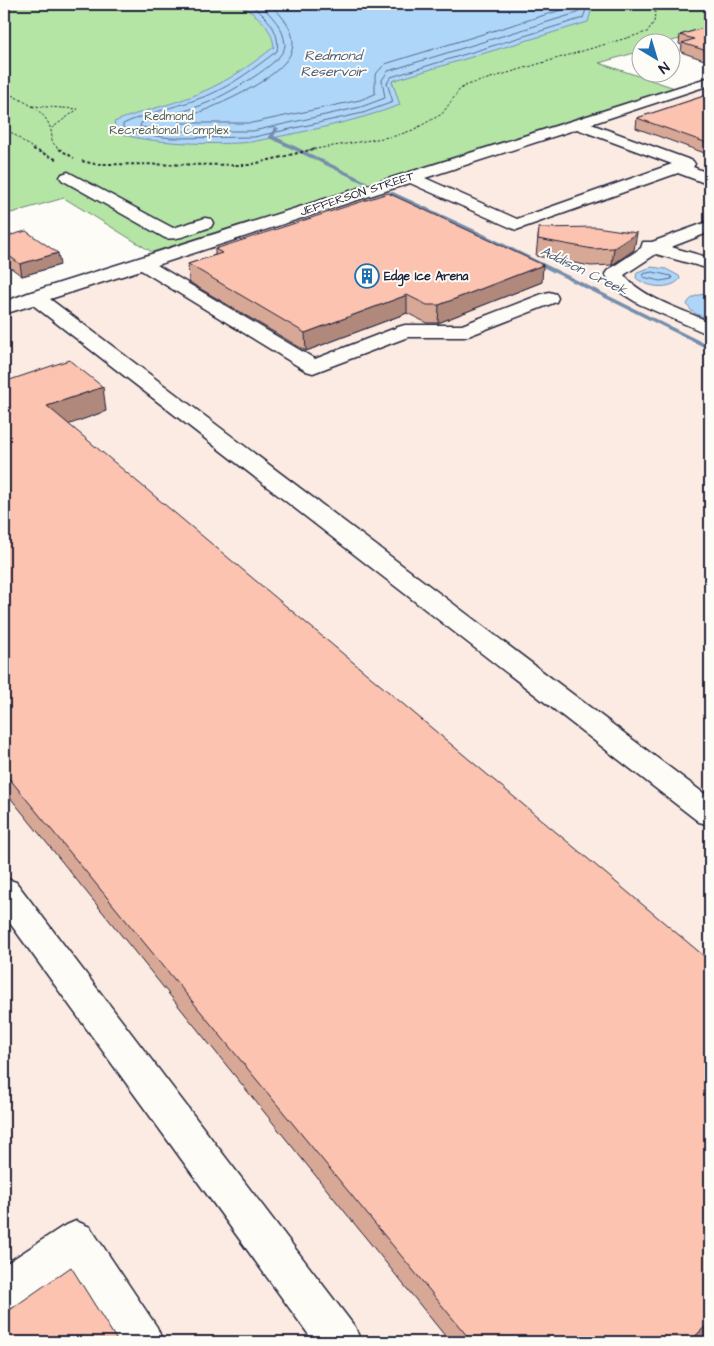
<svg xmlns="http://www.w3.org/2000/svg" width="714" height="1346" font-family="'Architects Daughter',sans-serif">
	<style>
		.built { fill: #fcebe2 }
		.green { fill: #b4e5a4; stroke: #6b8470 }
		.water { fill: #aed6f9; stroke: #768ead }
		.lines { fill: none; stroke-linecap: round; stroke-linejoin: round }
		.shore { stroke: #5a6a87; stroke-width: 1 }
		.stream { fill: #768ead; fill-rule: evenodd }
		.minor-casing { stroke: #22223b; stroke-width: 3 }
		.path-far1 { stroke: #22223b; stroke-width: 1; stroke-dasharray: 2.5 2; stroke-linecap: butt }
		.path { stroke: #22223b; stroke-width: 2; stroke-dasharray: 3 2.5; stroke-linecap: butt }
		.minor { fill: #fdfcf7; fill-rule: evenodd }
		.wall { fill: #d8a897; stroke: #22223b }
		.shaded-wall { fill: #b0887b; stroke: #22223b }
		.building { fill: #fbc3b0; stroke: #22223b }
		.labels { text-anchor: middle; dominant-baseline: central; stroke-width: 4; stroke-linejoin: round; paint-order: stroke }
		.far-park-label { font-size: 12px; fill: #4e5c5a; stroke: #fdfcf7 }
		.far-street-label { font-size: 12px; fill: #22223b; stroke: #fdfcf7 }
		.far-poi-label { font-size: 12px; font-weight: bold; fill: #22223b; stroke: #fdfcf7; text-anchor: start }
		.far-water-label { font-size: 14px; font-style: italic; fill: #4c5874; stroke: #fdfcf7 }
	</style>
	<rect width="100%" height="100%" fill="#fdfcf7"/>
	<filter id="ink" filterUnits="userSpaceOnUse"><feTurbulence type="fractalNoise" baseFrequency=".02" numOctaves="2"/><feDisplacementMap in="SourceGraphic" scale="10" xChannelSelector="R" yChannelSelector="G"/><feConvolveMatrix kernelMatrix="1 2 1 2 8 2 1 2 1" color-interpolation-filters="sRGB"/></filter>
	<g filter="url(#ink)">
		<polygon class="built" points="710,84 710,1342 4,1342 4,315"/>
		<polygon class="green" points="4,4 710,4 710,30 669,42 642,42 641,51 599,63 678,89 152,252 64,198 4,215"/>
		<g class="water">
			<path d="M236,4H593L588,22L392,81L400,105C354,122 304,132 256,141C236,146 134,144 120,132C117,130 115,125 114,122C142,110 174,105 202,92C228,81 251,65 274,47C272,26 255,12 236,4Z"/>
			<path d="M652,267L666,269L679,276L680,279C670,291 646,287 636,278L637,272Z"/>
			<path d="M710,294V319C701,316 691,314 687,304C692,295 701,294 710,294Z"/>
		</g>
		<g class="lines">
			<g class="shore">
				<path d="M249,4C265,14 281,31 277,51C256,67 234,84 209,95C184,105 158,110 132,120L123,124V128L139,134L171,138L254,137L363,113L393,102L387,83L391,77L583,18L588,4"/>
				<path d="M260,4C272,17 284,27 285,45C285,63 223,96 207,103C186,112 162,116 141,123L140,127L172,131H253L361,107L385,98L382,80L388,71L577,13L582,4"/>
				<path d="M270,4C282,16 297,31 292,50C284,79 207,111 180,119V123H252L360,100L375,94V75L385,64L571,7L574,4"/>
				<polygon points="653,272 671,276 672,279 660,281 643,277 644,274"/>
			</g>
			<g class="stream">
				<polygon points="275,127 279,128 274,136 368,182 363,183 269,138 269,137"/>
				<polygon points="389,192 393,192 484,234 710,346 710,350 480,236 389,194"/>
			</g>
			<g class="minor-casing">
				<g id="minor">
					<path d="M710,77V85L591,124L693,161L695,164L693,167L710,174V185L678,173L516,230L410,183L157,265L315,359L398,327L405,325H462L542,294L549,292L556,294L558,298L556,302L471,335L464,337H408L313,373L306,371L141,270L50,299L710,798V825L699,822L33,305L4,314V302L28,293ZM577,129L672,164L517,219L425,178Z"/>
					<path d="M68,172L173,228L205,218L211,219L213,223L211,227C197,231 179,241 165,238L62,180L60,177L62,174Z"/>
					<path d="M710,221V232L671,247L710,258V269L656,254L624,275C640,297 686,311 710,322V335L639,304L615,289L605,274L608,270L641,248L643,242H652Z"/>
					<polygon points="4,878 16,882 355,1327 361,1342 314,1342 4,915"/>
					<polygon points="76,1221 90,1227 157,1327 163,1342 117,1342 70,1269 19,1305 4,1311 4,1265 62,1227"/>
				</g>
			</g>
			<g class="path-far1">
				<path d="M4,91C27,104 53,111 52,142L60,150"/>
				<polyline points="32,106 78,109 52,128"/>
				<polyline points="4,127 35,150"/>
				<polyline points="309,150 395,136 413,130 442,114 460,89 467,85 647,32 654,22 656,4"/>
			</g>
			<g class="path">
				<polyline points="33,149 58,160"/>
				<polyline points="59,149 74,158"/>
				<polyline points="82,161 95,164 249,165 314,149"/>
			</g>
			<use href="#minor" class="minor"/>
		</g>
		<g class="wall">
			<polygon points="710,26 710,62 681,52 682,45 679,44 680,35"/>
			<polygon points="710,94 710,155 636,128 637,118"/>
			<polygon points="539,228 634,250 612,265 591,266 536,256"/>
			<polygon points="4,237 60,265 22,276 4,263"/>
			<polygon points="215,249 542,282 438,323 427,323 407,313 306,351 189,282 188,264 215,255"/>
			<polygon points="4,382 106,411 68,424 710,1337 705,1342 450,1342 4,790"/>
		</g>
		<g class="shaded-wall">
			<polygon points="637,233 634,250 612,265 614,248"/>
			<polygon points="58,253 60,265 22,276 20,264"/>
			<polygon points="543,265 542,282 438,323 439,305"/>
			<polygon points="407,295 407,313 306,351 305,333"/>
			<polygon points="103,387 106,411 51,431 47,406"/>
			<polygon points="710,1322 710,1337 705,1342 689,1342"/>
		</g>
		<g class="building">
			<polygon points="710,26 710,52 682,43 694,39 680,35"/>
			<polygon points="710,94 710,144 637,118"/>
			<polygon points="388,193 543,265 439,305 427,305 407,295 305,333 188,264 222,253 215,249"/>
			<polygon points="596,227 637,233 614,248 593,249 538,239 539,228"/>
			<polygon points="26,231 58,253 20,264 4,252 4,237"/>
			<polygon points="69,360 103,387 47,406 710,961 710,1322 689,1342 472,1342 4,772 4,382"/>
			<polygon points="71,1267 118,1342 4,1342 4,1314"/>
		</g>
	</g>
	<defs>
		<g id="building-ring" transform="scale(1.25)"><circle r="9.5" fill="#fdfcf7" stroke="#1f6fb2" stroke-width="1.5"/><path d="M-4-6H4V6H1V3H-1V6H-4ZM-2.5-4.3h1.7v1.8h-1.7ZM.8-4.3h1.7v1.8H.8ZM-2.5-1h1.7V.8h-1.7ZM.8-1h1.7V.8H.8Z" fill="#1f6fb2"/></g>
	</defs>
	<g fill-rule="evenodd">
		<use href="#building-ring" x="367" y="276"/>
	</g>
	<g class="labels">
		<g class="far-park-label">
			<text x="169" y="116">Redmond<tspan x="169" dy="14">Recreational Complex</tspan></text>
		</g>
		<g class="far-street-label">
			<text transform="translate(357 194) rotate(-18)">JEFFERSON STREET</text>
		</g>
		<g class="far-poi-label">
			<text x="384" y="276">Edge Ice Arena</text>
		</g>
		<g class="far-water-label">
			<text x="333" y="56">Redmond<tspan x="333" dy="16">Reservoir</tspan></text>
			<text transform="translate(584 271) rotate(26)">Addison Creek</text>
		</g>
	</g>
	<rect width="714" height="1346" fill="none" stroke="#fdfcf7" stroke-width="20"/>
	<rect x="10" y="10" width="694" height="1326" fill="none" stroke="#22223b" stroke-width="2" filter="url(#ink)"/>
	<g transform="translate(656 58) rotate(142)"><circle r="24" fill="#fdfcf7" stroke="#a5a5ac"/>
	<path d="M0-4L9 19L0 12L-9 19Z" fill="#1f6fb2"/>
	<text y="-8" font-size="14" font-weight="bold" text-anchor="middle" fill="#22223b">N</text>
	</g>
</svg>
